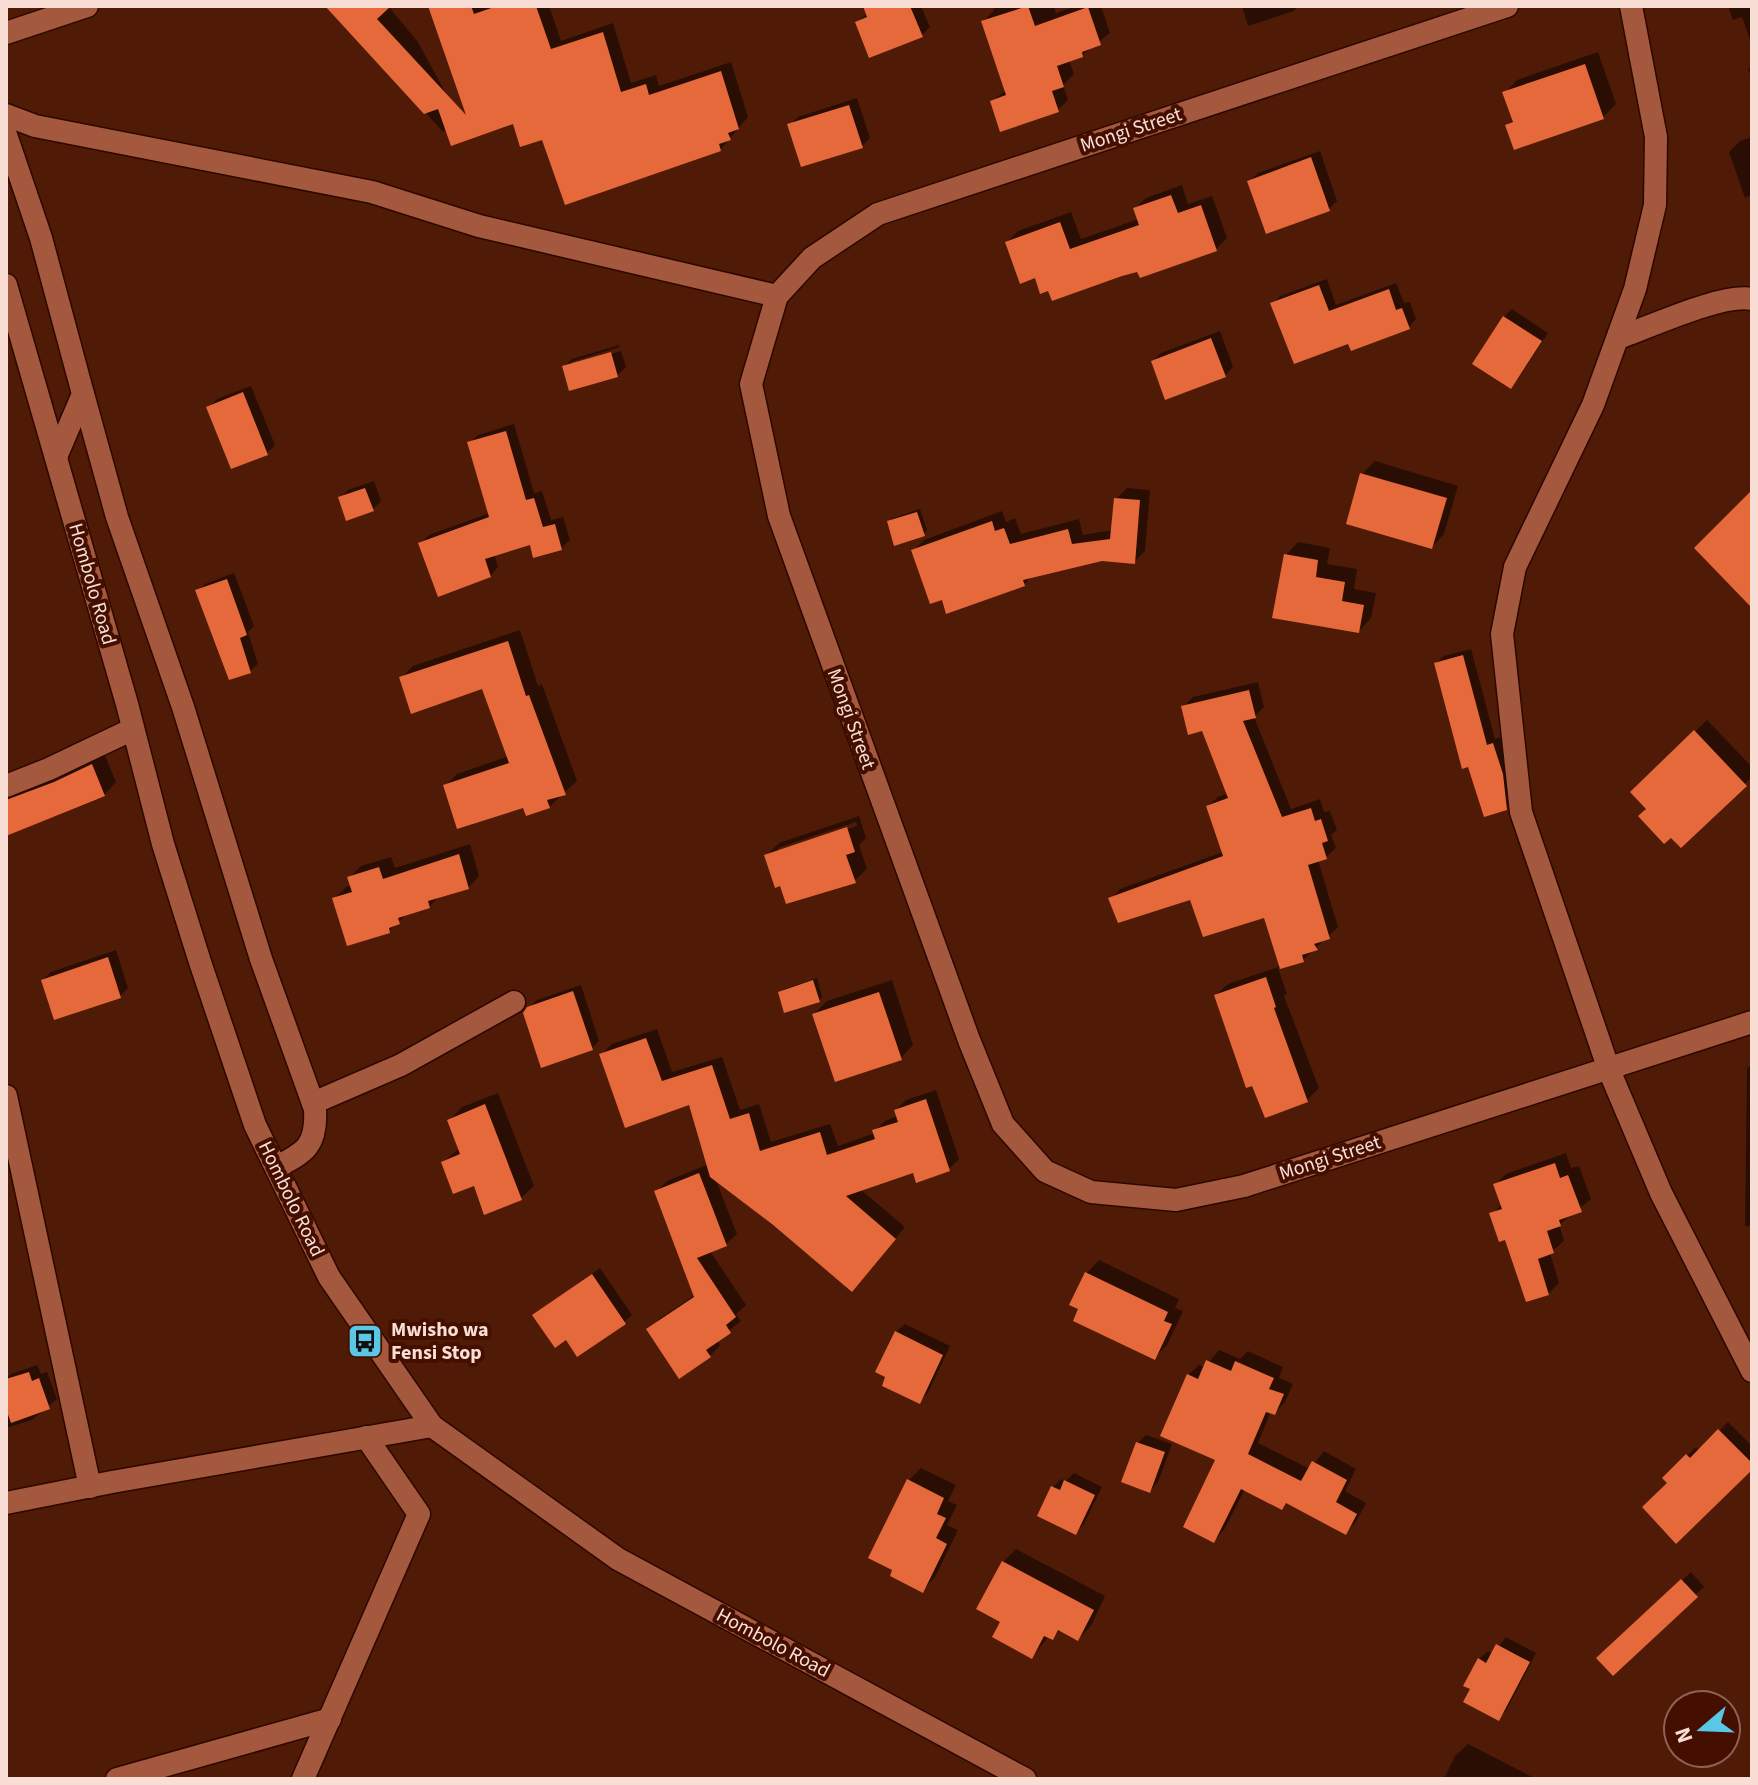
<svg xmlns="http://www.w3.org/2000/svg" width="1758" height="1785" font-family="'Source Sans 3',sans-serif">
	<style>
		.shadow { fill: #0007; fill-rule: evenodd }
		.building { fill: #e6693b }
		.lines { fill: none; stroke-linecap: round; stroke-linejoin: round }
		.minor-casing { stroke: #2d0800; stroke-width: 25 }
		.tertiary-casing { stroke: #2d0800; stroke-width: 25 }
		.minor { stroke: #a4583e; stroke-width: 22 }
		.tertiary { stroke: #a4583e; stroke-width: 22 }
		.labels { text-anchor: middle; dominant-baseline: central; stroke-width: 8; stroke-linejoin: round; paint-order: stroke }
		.street-label { font-size: 20px; fill: #f9ded5; stroke: #450f00 }
		.poi-label { font-size: 20px; font-weight: bold; fill: #f9ded5; stroke: #450f00; text-anchor: start }
	</style>
	<rect width="100%" height="100%" fill="#501b06"/>
	<g class="shadow">
		<polygon points="338,6 388,6 418,42 459,118 448,128 443,132 333,11"/>
		<polygon points="430,6 549,6 561,41 613,23 631,83 656,75 659,86 731,62 748,117 720,150 543,137 514,121"/>
		<polygon points="865,6 921,6 930,27 922,35 857,22 868,13"/>
		<polygon points="993,6 1054,6 1056,13 1076,6 1101,6 1110,33 1082,55 1069,60 1074,74 1063,85 1068,100 1058,110 992,101 1006,90 983,22 994,10"/>
		<polygon points="1242,6 1299,6 1294,11 1248,26"/>
		<polygon points="1728,6 1752,6 1752,46 1742,17 1733,20"/>
		<polygon points="1598,52 1616,104 1603,117 1507,125 1514,119 1505,93 1517,80"/>
		<polygon points="1752,64 1752,80 1748,69"/>
		<polygon points="857,98 870,138 862,146 789,125 798,117"/>
		<polygon points="1752,137 1752,195 1745,198 1729,152 1740,141"/>
		<polygon points="1320,151 1337,201 1329,209 1250,181 1258,173"/>
		<polygon points="1182,185 1188,204 1212,196 1227,238 1216,249 1050,288 1007,242 1018,231 1071,212 1081,239 1139,219 1135,208 1146,198"/>
		<polygon points="1327,279 1336,305 1396,283 1404,303 1410,302 1416,319 1409,327 1350,342 1273,304 1280,296"/>
		<polygon points="1512,309 1548,333 1519,378 1511,386 1504,317"/>
		<polygon points="1220,331 1233,367 1225,376 1153,361 1161,353"/>
		<polygon points="619,345 620,347 571,362 571,366 621,351 626,367 617,375 564,367 572,359"/>
		<polygon points="251,386 275,445 267,453 209,408 217,399"/>
		<polygon points="514,424 534,493 542,491 551,520 563,517 570,540 561,548 531,543 494,554 498,567 490,576 421,543 429,535 490,513 470,443 478,435"/>
		<polygon points="1375,461 1458,486 1444,534 1432,547 1362,474"/>
		<polygon points="374,481 381,501 373,509 340,498 348,490"/>
		<polygon points="1127,488 1150,490 1145,551 1134,562 1102,559 1033,575 1024,584 943,598 913,551 924,540 1002,511 1006,522 1015,518 1021,534 1079,519 1083,535 1113,530 1116,499"/>
		<polygon points="920,509 927,530 923,534 889,521 893,518"/>
		<polygon points="1298,542 1330,548 1327,564 1357,569 1354,589 1376,593 1371,618 1359,631 1286,555"/>
		<polygon points="234,573 254,626 248,632 258,664 250,671 198,591 205,584"/>
		<polygon points="520,630 538,686 542,684 577,781 549,807 524,805 445,786 457,774 509,756 483,687 401,678 413,666"/>
		<polygon points="1471,649 1495,739 1500,737 1509,766 1513,801 1506,808 1436,663 1444,656"/>
		<polygon points="1258,682 1264,707 1254,717 1291,809 1320,799 1324,812 1330,811 1337,830 1331,835 1336,848 1326,857 1318,860 1338,927 1303,960 1278,968 1287,994 1284,996 1319,1088 1307,1100 1254,1083 1216,995 1228,984 1281,966 1265,915 1191,897 1111,899 1120,889 1223,852 1208,806 1218,797 1229,793 1203,729 1183,707 1193,697"/>
		<polygon points="1707,720 1752,767 1752,777 1681,845 1633,792"/>
		<polygon points="104,753 116,782 104,795 6,834 6,791"/>
		<path d="M859,816L866,838L859,845L867,869L854,881L766,856L779,843ZM856,822L857,826L778,852V848Z"/>
		<polygon points="470,844 479,876 468,888 440,896 429,907 408,913 389,931 334,899 346,887 352,885 349,878 361,866 391,857 395,868"/>
		<polygon points="116,950 128,988 120,996 43,980 51,972"/>
		<polygon points="817,978 822,997 819,1001 780,992 784,989"/>
		<polygon points="892,980 913,1045 901,1058 814,1014 827,1001"/>
		<polygon points="581,985 599,1041 592,1048 528,1008 537,1000"/>
		<polygon points="657,1029 672,1072 722,1057 740,1110 759,1104 771,1142 830,1124 838,1146 875,1133 874,1131 885,1121 898,1116 896,1110 906,1100 936,1090 959,1159 949,1169 914,1171 860,1189 905,1227 862,1279 773,1223 715,1178 737,1234 726,1244 710,1251 746,1305 736,1314 741,1321 717,1340 720,1345 710,1356 649,1330 659,1319 695,1295 656,1192 667,1181 709,1164 690,1103 601,1055 612,1044"/>
		<polygon points="1752,1063 1752,1226 1745,1226 1747,1069"/>
		<polygon points="498,1093 534,1186 521,1198 475,1184 443,1162 460,1148 449,1120 462,1107"/>
		<polygon points="1566,1153 1571,1168 1579,1166 1591,1199 1559,1225 1564,1241 1550,1253 1559,1283 1548,1294 1492,1214 1502,1204 1495,1185 1506,1174"/>
		<polygon points="1099,1260 1179,1299 1175,1308 1183,1311 1167,1345 1154,1358 1081,1309 1087,1273"/>
		<polygon points="600,1268 632,1315 624,1322 566,1338 535,1315"/>
		<polygon points="905,1324 950,1346 928,1393 919,1401 896,1332"/>
		<polygon points="1219,1350 1240,1359 1248,1351 1283,1367 1279,1378 1293,1384 1285,1402 1275,1413 1271,1411 1258,1443 1310,1469 1324,1451 1356,1469 1345,1491 1366,1503 1356,1522 1346,1532 1288,1501 1282,1507 1245,1489 1224,1530 1214,1541 1218,1459 1188,1375 1199,1365 1205,1367"/>
		<polygon points="37,1365 41,1374 47,1372 57,1399 32,1420 6,1428 6,1379 11,1374"/>
		<polygon points="1728,1422 1752,1446 1752,1467 1665,1478 1696,1447 1699,1451"/>
		<polygon points="1146,1435 1172,1444 1158,1482 1150,1491 1138,1443"/>
		<polygon points="921,1468 956,1485 948,1501 957,1505 947,1525 958,1530 935,1577 923,1590 908,1481"/>
		<polygon points="1074,1473 1102,1487 1084,1524 1076,1532 1053,1487 1061,1479 1066,1481"/>
		<polygon points="1016,1549 1105,1596 1091,1626 1078,1639 1060,1630 1052,1638 1049,1636 1032,1657 1003,1621 1003,1562"/>
		<polygon points="1691,1572 1704,1587 1613,1673 1599,1658"/>
		<polygon points="1506,1637 1536,1653 1506,1711 1498,1719 1473,1689 1479,1659 1488,1651 1493,1654"/>
		<polygon points="1468,1744 1536,1779 1444,1779 1455,1756"/>
	</g>
	<g class="building">
		<polygon points="325,6 391,6 377,19 466,115 428,6 471,6 474,14 497,6 536,6 551,49 603,32 621,92 646,84 649,95 721,71 739,129 728,133 731,140 719,144 721,151 565,205 542,140 520,147 513,124 451,146 438,109 424,114"/>
		<polygon points="863,6 910,6 923,37 869,58 855,22 867,17"/>
		<polygon points="1028,6 1035,26 1088,7 1101,45 1082,52 1083,57 1057,66 1064,87 1052,91 1059,112 1000,132 990,101 1006,95 981,21"/>
		<polygon points="1585,64 1604,119 1514,150 1505,125 1513,122 1502,92"/>
		<polygon points="849,105 863,148 801,167 787,124"/>
		<polygon points="1311,157 1330,211 1266,234 1247,181"/>
		<polygon points="1171,195 1178,213 1201,205 1217,251 1140,278 1137,272 1122,276 1052,301 1048,291 1040,294 1035,278 1020,284 1005,242 1060,222 1070,249 1139,225 1133,208"/>
		<polygon points="1319,285 1329,311 1389,289 1396,310 1402,308 1410,329 1351,351 1348,344 1294,364 1270,303"/>
		<polygon points="1503,316 1542,341 1511,389 1472,364"/>
		<polygon points="1211,338 1226,377 1165,400 1151,361"/>
		<polygon points="611,352 618,377 569,391 562,366"/>
		<polygon points="243,392 268,455 231,469 206,407"/>
		<polygon points="506,431 526,500 534,498 543,527 555,524 562,550 533,558 530,545 485,559 491,577 438,597 418,543 489,517 467,442"/>
		<polygon points="1360,473 1447,498 1432,549 1346,524"/>
		<polygon points="365,488 374,511 346,521 338,497"/>
		<polygon points="1752,490 1752,608 1694,548"/>
		<polygon points="1114,498 1140,500 1135,564 1102,561 1023,580 1025,586 946,614 942,600 930,604 911,550 992,521 995,531 1004,528 1010,544 1068,529 1072,544 1110,539"/>
		<polygon points="917,512 925,536 894,546 887,521"/>
		<polygon points="1284,554 1318,560 1316,577 1345,582 1342,601 1364,605 1359,633 1272,618"/>
		<polygon points="227,579 247,635 240,638 251,673 229,680 195,590"/>
		<polygon points="508,641 526,696 529,695 566,795 547,800 550,808 526,816 523,808 457,829 443,785 509,763 482,689 411,714 399,677"/>
		<polygon points="1463,655 1487,745 1493,743 1503,774 1507,810 1484,817 1468,767 1462,769 1434,663"/>
		<polygon points="1249,690 1256,718 1243,721 1282,817 1311,808 1315,821 1321,819 1328,841 1322,843 1327,859 1308,865 1330,939 1314,944 1318,950 1302,955 1304,962 1280,969 1264,918 1203,937 1190,900 1118,923 1108,898 1223,856 1206,806 1228,798 1202,731 1188,735 1181,706"/>
		<polygon points="1694,730 1747,786 1681,848 1671,838 1664,844 1638,816 1646,809 1630,792"/>
		<polygon points="92,764 105,796 6,836 6,800 54,782"/>
		<polygon points="847,827 855,852 846,855 856,883 786,904 780,886 775,888 764,855"/>
		<polygon points="459,854 469,889 428,901 430,908 398,918 400,924 389,928 390,933 347,946 332,898 352,892 347,877 379,867 383,879"/>
		<polygon points="108,957 121,998 54,1020 41,980"/>
		<polygon points="1266,977 1276,1007 1274,1008 1308,1102 1265,1118 1252,1086 1246,1088 1214,995"/>
		<polygon points="813,980 820,1002 784,1013 778,992"/>
		<polygon points="573,991 593,1050 541,1068 523,1013 527,1007"/>
		<polygon points="879,992 902,1060 835,1082 812,1014"/>
		<polygon points="646,1038 662,1081 712,1065 730,1119 749,1113 760,1151 820,1132 827,1155 875,1139 872,1130 898,1122 894,1110 926,1099 950,1171 916,1183 913,1173 846,1196 896,1239 852,1292 772,1224 710,1177 689,1105 625,1128 599,1054"/>
		<polygon points="485,1104 522,1200 484,1215 474,1186 453,1194 441,1162 460,1154 447,1120"/>
		<polygon points="1555,1163 1560,1178 1568,1175 1582,1212 1559,1220 1561,1226 1547,1231 1554,1253 1538,1259 1549,1295 1526,1302 1505,1240 1499,1242 1489,1213 1502,1209 1493,1184"/>
		<polygon points="699,1173 727,1246 697,1258 736,1317 726,1325 731,1333 706,1350 711,1357 679,1379 646,1329 694,1297 654,1191"/>
		<polygon points="1085,1272 1168,1312 1164,1321 1172,1324 1155,1360 1073,1321 1078,1309 1069,1305"/>
		<polygon points="592,1274 626,1324 577,1357 566,1340 555,1348 532,1315"/>
		<polygon points="895,1331 943,1355 920,1404 882,1386 885,1377 875,1372"/>
		<polygon points="1206,1360 1231,1371 1235,1361 1274,1378 1269,1389 1284,1394 1275,1415 1266,1412 1248,1454 1301,1481 1312,1461 1347,1480 1336,1502 1357,1514 1346,1535 1286,1503 1282,1510 1241,1489 1214,1543 1183,1527 1215,1460 1160,1436 1187,1374 1198,1379"/>
		<polygon points="29,1372 32,1381 39,1378 50,1409 11,1423 6,1409 6,1379"/>
		<polygon points="1718,1429 1752,1463 1752,1470 1676,1544 1642,1507 1667,1483 1662,1478 1686,1454 1690,1458"/>
		<polygon points="1136,1442 1165,1452 1150,1493 1121,1482"/>
		<polygon points="907,1479 944,1498 937,1514 946,1518 936,1538 947,1544 923,1593 890,1576 892,1570 868,1558"/>
		<polygon points="1064,1480 1095,1495 1076,1535 1037,1516 1051,1486 1060,1490"/>
		<polygon points="1002,1561 1094,1610 1078,1641 1058,1630 1053,1640 1044,1636 1032,1659 992,1637 1000,1622 976,1609"/>
		<polygon points="1681,1579 1698,1597 1613,1676 1596,1658"/>
		<polygon points="1496,1644 1530,1662 1499,1721 1463,1702 1470,1689 1463,1686 1478,1658 1486,1663"/>
	</g>
	<g class="lines">
		<g class="minor-casing">
			<g id="minor">
				<polyline points="1507,6 878,214 812,258 777,296 751,384 779,516 969,1040 1003,1124 1045,1171 1091,1192 1176,1200 1244,1186 1752,1022"/>
				<polyline points="1631,6 1656,137 1655,205 1635,289 1593,405 1515,567 1502,634 1521,812 1609,1070 1661,1193 1752,1371"/>
				<polyline points="6,33 87,6"/>
				<polyline points="6,115 35,126 372,192 479,226 777,296"/>
				<polyline points="6,135 41,238 83,394 56,457"/>
				<path d="M1618,338C1650,327 1722,293 1752,299"/>
				<path d="M83,394L117,517L183,707L261,959L315,1109C317,1144 307,1152 276,1167"/>
				<polyline points="6,786 49,769 133,729"/>
				<polyline points="6,1096 90,1487"/>
				<polyline points="313,1103 401,1065 514,1002"/>
				<polyline points="6,1503 112,1482 432,1426"/>
				<polyline points="117,1779 330,1719"/>
				<polyline points="303,1779 419,1514 366,1437"/>
			</g>
		</g>
		<g class="tertiary-casing">
			<polyline id="tertiary" points="6,285 127,704 163,844 200,962 255,1125 329,1277 432,1426 618,1559 1025,1779"/>
		</g>
		<use href="#minor" class="minor"/>
		<use href="#tertiary" class="tertiary"/>
	</g>
	<defs>
		<g id="bus-square" transform="scale(1.8)"><rect x="-9" y="-9" width="18" height="18" rx="4" fill="#5bc7e7" stroke="#450f00"/><path d="M-5-6H5V4H4V6H2V4H-2V6H-4V4H-5ZM-3.5-4V0h7V-4ZM-3.5 1.2v1.5H-2V1.2ZM2 1.2v1.5H3.5V1.2Z" fill="#111"/></g>
	</defs>
	<g fill-rule="evenodd">
		<use href="#bus-square" x="365" y="1341"/>
	</g>
	<g class="labels">
		<g class="street-label">
			<text transform="translate(1131 130) rotate(-18)">Mongi Street</text>
			<text transform="translate(92 584) rotate(74)">Hombolo Road</text>
			<text transform="translate(851 719) rotate(70)">Mongi Street</text>
			<text transform="translate(1330 1158) rotate(-18)">Mongi Street</text>
			<text transform="translate(291 1199) rotate(64)">Hombolo Road</text>
			<text transform="translate(773 1643) rotate(28)">Hombolo Road</text>
		</g>
		<g class="poi-label">
			<text x="391" y="1330">Mwisho wa<tspan x="391" dy="23">Fensi Stop</tspan></text>
		</g>
	</g>
	<rect width="1758" height="1785" fill="none" stroke="#f9ded5" stroke-width="16"/>
	<g transform="translate(1702 1729) rotate(251)"><circle r="38" fill="#450f00" stroke="#8d6255" stroke-width="2"/>
	<path d="M0-6L14 30L0 20L-14 30Z" fill="#5bc7e7"/>
	<text y="-12" font-size="22" font-weight="bold" text-anchor="middle" fill="#f9ded5">N</text>
	</g>
</svg>
